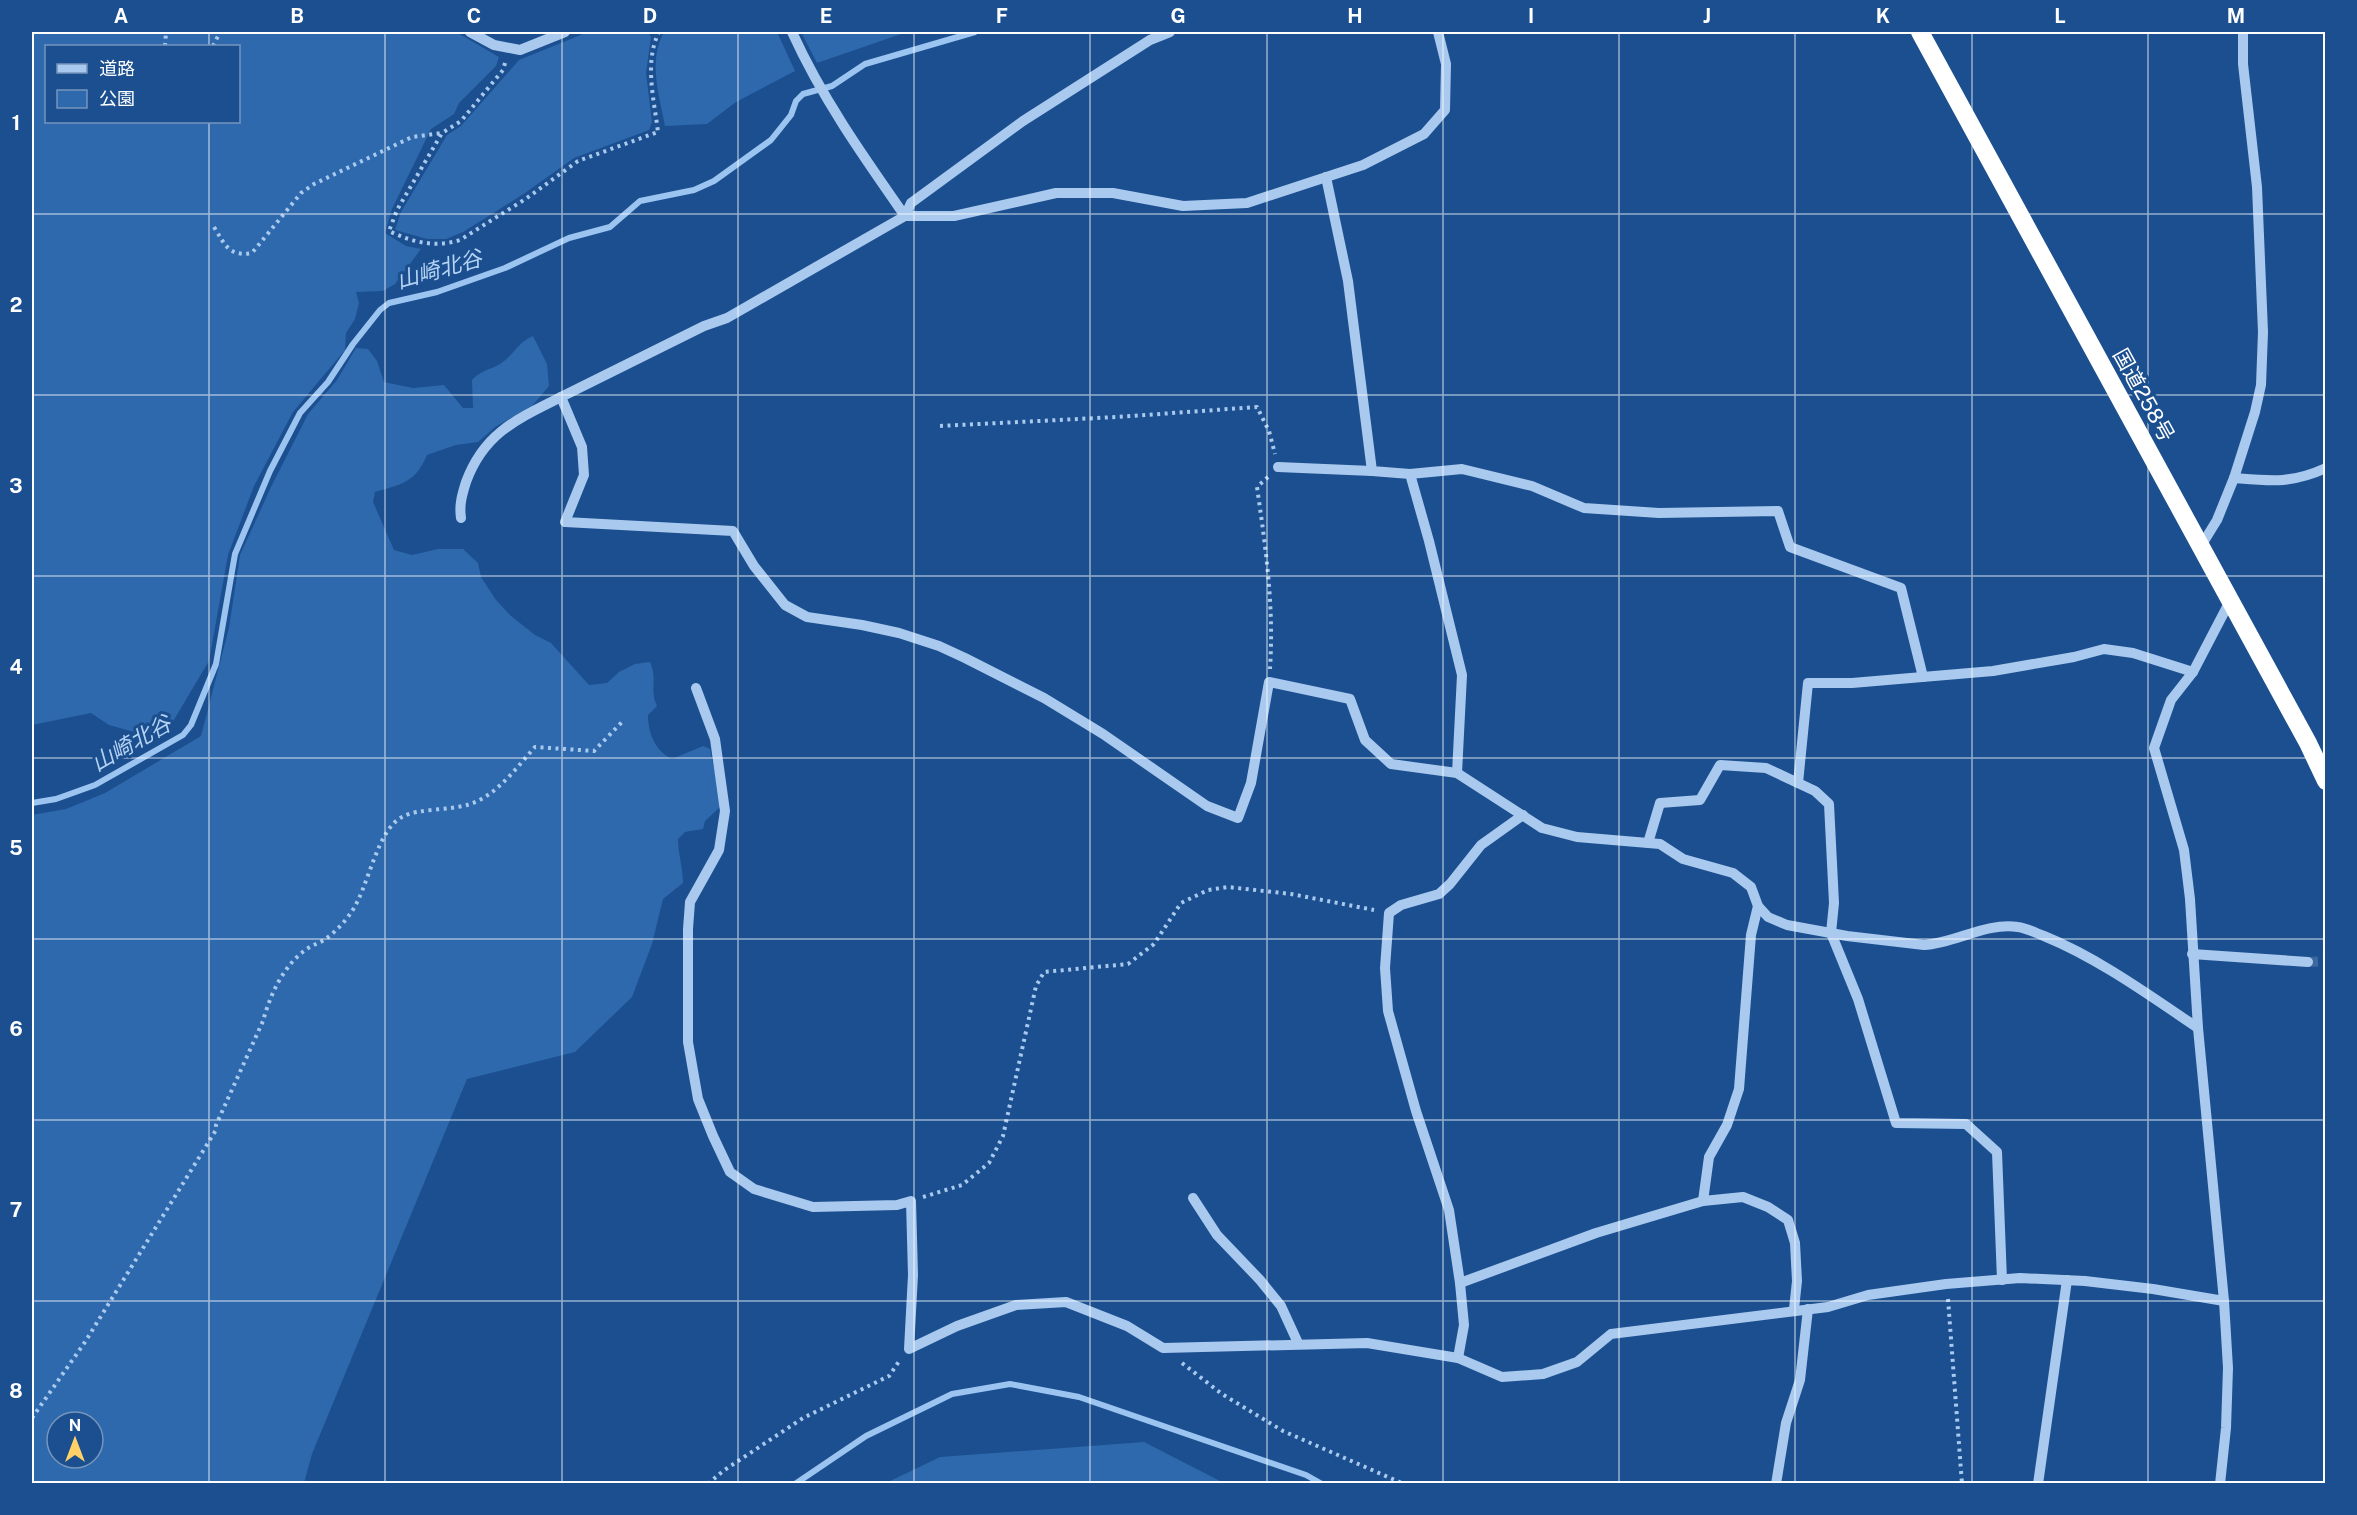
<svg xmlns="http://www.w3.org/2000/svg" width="2357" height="1515" font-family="'Public Sans','Noto Sans JP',sans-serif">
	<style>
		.green { fill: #2e69ad; fill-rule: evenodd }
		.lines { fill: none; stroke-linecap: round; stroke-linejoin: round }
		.stream { stroke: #9cc4f0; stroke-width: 6 }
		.minor-tunnel { stroke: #3d69a0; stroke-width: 10; stroke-dasharray: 10 5; stroke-linecap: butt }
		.path { stroke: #a9c9ee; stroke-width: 4; stroke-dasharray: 3 4.5; stroke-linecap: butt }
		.minor { stroke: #a9c9ee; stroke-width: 10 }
		.highway { stroke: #fff; stroke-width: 18 }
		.grid { fill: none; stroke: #fff; stroke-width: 1.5; stroke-opacity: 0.55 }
		.labels { text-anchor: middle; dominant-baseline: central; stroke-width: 6; stroke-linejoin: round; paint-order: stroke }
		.street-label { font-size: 21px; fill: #fff; stroke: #1b4f8f }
		.water-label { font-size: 22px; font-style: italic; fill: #b5d3f5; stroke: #1b4f8f }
		.neatline { fill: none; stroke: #fff; stroke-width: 2 }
		.grid-label { font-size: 20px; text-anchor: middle; font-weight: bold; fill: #fff }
	</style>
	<rect width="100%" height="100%" fill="#1b4f8f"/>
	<g class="green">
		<path d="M32,32H456L499,57L496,66L459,103L454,114L431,129L392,209L385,233L406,246L421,249L395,284L383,291L356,292L359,303L355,319L346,333L345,350L293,412L254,486L228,555L209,661L172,723L145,735L109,725L91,713L32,725ZM46,46H238V122H46Z"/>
		<polygon points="588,32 648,32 651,37 646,73 652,122 649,130 574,158 525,193 463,232 446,239 427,239 395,230 401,212 447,135 461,126 519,60"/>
		<path d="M664,32H777L795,71L736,102L707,124L665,126C659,95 648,61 664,32Z"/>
		<polygon points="801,32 907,32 817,63"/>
		<path d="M533,336L547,364L549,386L532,406L495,427L478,442L456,445L427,455C415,483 402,484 375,492L373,502L394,550L412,555L438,549H463L478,563L481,577L496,600L511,616L535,635L551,643L589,685L607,683L619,672L635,664L650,662C658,679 649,689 657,706L648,715C648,733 655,751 672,759L703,746L710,749L718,788L720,807L705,821L703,829L685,832L678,839C678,854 683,867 683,883L663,899L652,944L632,997L575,1052L467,1079L312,1454L304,1483L32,1484V815L66,809L105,793L201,736L229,628L240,555L271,487L308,414L337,380L356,348L368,349L377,361L384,382L413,388L444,385L463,408H473L472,380C481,370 490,370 500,364C513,356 518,342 533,336ZM57,1422H93V1458H57Z"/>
		<polygon points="1144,1442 1224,1483 886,1483 940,1457"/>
	</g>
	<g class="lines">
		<g class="stream">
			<polyline points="32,803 56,799 95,785 183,735 191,725 216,664 235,554 270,471 300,413 328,382 353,344 380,310 389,303 437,292 505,268 569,238 610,227 640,201 694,190 714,181 771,140 791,115 796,101 803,94 832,86 865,64 975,32"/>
			<polyline points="795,1484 866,1436 952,1394 1010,1384 1079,1397 1306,1475 1322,1484"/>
		</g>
		<polyline class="minor-tunnel" points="2308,962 2326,961"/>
		<g class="path">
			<polyline points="165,46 166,32"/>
			<polyline points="213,46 220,32"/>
			<path d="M505,63L503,70L461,121L442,133L397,210L389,231C412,242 435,248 460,240L527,198L578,161L658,132C654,99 644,62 659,32"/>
			<path d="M214,227C225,245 229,257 252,253L301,193L314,184L412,137L442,133"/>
			<polyline points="940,426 1117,417 1257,407 1269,431 1275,454"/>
			<path d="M1268,477L1257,487C1266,550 1274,606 1270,669"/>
			<polyline points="923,1197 962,1185 989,1163 1003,1136 1036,986 1044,972 1128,964 1154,944 1181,903 1208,890 1228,887 1291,894 1374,910"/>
			<polyline points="1948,1299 1962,1484"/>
			<polyline points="1182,1363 1222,1394 1283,1431 1404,1484"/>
			<path d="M32,1418L85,1342L216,1130V1125L263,1021C270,995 283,967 304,951C310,946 317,944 324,940C333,934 344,923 350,914C369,889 376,828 404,816C417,809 450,810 467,805C496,797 516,768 535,747L594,751L623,721"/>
			<polyline points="708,1484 723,1471 803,1418 889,1376 900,1360"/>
		</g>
		<g class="minor">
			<polyline points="470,32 494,45 520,50 565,32"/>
			<path d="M792,32C822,98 863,156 905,216"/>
			<path d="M1438,32L1446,64L1445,110L1424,134L1363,165L1247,203L1183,206L1113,193H1056L954,216H905L727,318L704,326L561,397L582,447L584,475L565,522L733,531L754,566L785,605L807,617L862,625L899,633L939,646L965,658L1044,698L1103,734L1207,806L1238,818L1251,783L1269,682L1350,699L1365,740L1391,764L1457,773L1542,828L1577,837L1660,844L1683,859L1733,873L1751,887L1758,906L1768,917L1787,925L1847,936L1924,945C1956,943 1986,922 2018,927C2026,928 2036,933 2044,936C2098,958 2149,995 2198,1028"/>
			<polyline points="1326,177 1348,281 1372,471 1410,474 1429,541 1462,675 1457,773"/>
			<polyline points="905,216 911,203 1023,121 1150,40 1170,32"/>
			<polyline points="1278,467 1372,471"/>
			<polyline points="1410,474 1462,469 1532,486 1584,508 1659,513 1778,511 1790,547 1901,588 1923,677"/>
			<path d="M2234,478C2270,481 2291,484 2326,468"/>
			<path d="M461,518C459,505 462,495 466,482C484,433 517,419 561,397"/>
			<polyline points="2201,546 2217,520 2234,478 2255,412 2261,385 2263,332 2257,187 2243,64 2243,32"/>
			<polyline points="696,688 715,739 725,811 719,850 690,902 688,929 688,1042 698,1099 713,1136 730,1172 754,1189 813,1207 897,1205 911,1201 913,1275 909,1349 957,1326 1016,1305 1066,1302 1127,1326 1163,1348 1367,1343 1458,1358 1502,1377 1543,1374 1577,1362 1611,1334 1828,1307 1868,1295 1946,1284 2020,1278 2085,1281 2153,1289 2224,1301"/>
			<polyline points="1798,783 1808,683 1852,683 1993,671 2074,657 2104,649 2133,653 2193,672"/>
			<polyline points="1648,843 1660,803 1700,800 1720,765 1766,768 1815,791 1829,804 1834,903 1831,933 1858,999 1896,1123 1966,1124 1997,1152 2002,1280"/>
			<polyline points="2192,954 2308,962"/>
			<polyline points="1193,1198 1217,1235 1260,1280 1281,1306 1298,1343"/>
			<polyline points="1703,1201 1709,1157 1727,1125 1739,1089 1751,935 1758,906"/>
			<polyline points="1460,1283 1596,1233 1703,1201 1743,1197 1768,1207 1788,1220 1795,1243 1797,1281 1794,1309"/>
			<polyline points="1458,1358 1464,1325 1460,1283 1449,1210 1416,1111 1388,1011 1385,968 1389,913 1401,905 1439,894 1450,884 1481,845 1523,815"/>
			<polyline points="1776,1484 1786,1423 1800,1380 1808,1309"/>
			<polyline points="2038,1484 2067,1280"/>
			<polyline points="2220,1484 2226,1428 2228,1368 2224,1301 2198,1028 2190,899 2184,850 2154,748 2171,700 2193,672 2230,601"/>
		</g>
		<polyline class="highway" points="1920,32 2308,743 2326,781"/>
	</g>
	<path class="grid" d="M209,32V46M385,32V1484M562,32V1484M738,32V1484M914,32V1484M1090,32V1484M1267,32V1484M1443,32V1484M1619,32V1484M1795,32V1484M1972,32V1484M2148,32V1484M209,122V1484M32,214H2326M32,395H2326M32,576H2326M32,758H2326M32,939H2326M32,1120H2326M32,1301H2326"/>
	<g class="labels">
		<g class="street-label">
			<text transform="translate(2144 395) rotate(61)">国道258号</text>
		</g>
		<g class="water-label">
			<text transform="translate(439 269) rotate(-16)">山崎北谷</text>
			<text transform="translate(131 743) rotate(-30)">山崎北谷</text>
		</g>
	</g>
	<rect width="2357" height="1515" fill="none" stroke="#1b4f8f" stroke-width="66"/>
	<rect x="45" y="45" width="195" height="78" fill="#1b4f8f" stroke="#7695bc" stroke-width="1.5"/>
	<rect x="57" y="64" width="30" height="9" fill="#a9c9ee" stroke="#7695bc" stroke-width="1.5"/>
	<text x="99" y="75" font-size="18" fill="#ffffff">道路</text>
	<rect x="57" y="90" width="30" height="18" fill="#2e69ad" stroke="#7695bc" stroke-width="1.5"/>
	<text x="99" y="105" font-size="18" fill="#ffffff">公園</text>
	<g transform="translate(75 1440)"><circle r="28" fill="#1b4f8f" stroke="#7695bc" stroke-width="1.5"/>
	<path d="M0-4.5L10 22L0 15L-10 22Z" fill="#ffd166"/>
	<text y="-9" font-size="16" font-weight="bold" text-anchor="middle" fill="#ffffff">N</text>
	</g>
	<rect x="33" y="33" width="2291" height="1449" class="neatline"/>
	<g class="grid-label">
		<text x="121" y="23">A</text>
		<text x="297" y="23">B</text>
		<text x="474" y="23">C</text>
		<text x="650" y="23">D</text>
		<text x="826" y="23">E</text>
		<text x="1002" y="23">F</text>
		<text x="1178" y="23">G</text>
		<text x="1355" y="23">H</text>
		<text x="1531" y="23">I</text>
		<text x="1707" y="23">J</text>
		<text x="1883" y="23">K</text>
		<text x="2060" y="23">L</text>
		<text x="2236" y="23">M</text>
		<text x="16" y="130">1</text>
		<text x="16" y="312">2</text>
		<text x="16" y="493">3</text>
		<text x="16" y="674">4</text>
		<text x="16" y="855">5</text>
		<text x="16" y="1036">6</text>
		<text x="16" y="1217">7</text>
		<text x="16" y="1398">8</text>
	</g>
</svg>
